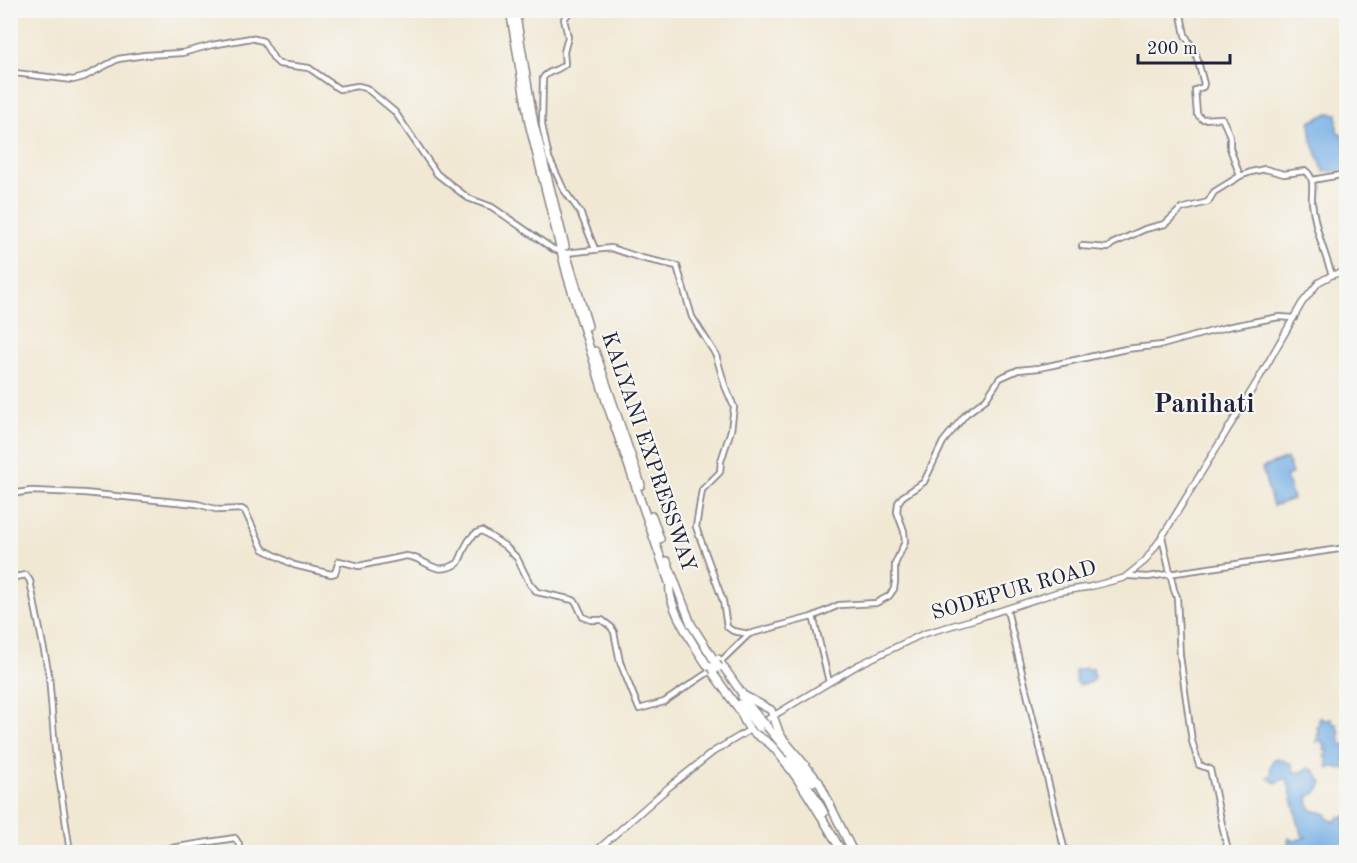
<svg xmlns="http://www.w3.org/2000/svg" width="1357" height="863" font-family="'Old Standard TT',serif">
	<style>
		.water { fill: #74afe5; stroke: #4b6890; stroke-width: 1.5 }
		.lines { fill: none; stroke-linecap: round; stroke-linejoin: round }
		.secondary-casing { stroke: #8a8588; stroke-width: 8 }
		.primary-casing { stroke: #8a8588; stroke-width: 8 }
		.highway-casing { stroke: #8a8588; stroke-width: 10 }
		.secondary { stroke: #fff; stroke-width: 4.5 }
		.primary { stroke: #fff; stroke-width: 5 }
		.highway { stroke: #fff; stroke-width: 7 }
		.highway-bridge-casing { stroke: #8a8588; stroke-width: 10; stroke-linecap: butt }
		.highway-bridge { stroke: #fff; stroke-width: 7 }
		.labels { text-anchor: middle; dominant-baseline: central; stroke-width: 4.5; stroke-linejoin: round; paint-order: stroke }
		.street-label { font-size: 21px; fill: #22223b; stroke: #f6f6f2 }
		.district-label { font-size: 27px; font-weight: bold; fill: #22223b; stroke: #f6f6f2 }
	</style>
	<rect width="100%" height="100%" fill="#f6f6f2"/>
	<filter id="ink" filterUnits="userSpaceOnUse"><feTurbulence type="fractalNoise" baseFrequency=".0167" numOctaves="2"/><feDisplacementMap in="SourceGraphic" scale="12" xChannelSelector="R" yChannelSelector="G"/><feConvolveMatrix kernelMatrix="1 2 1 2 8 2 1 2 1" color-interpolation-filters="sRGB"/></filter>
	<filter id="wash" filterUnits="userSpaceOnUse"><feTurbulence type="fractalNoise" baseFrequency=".008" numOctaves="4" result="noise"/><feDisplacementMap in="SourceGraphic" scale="24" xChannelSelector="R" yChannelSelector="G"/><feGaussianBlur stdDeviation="1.35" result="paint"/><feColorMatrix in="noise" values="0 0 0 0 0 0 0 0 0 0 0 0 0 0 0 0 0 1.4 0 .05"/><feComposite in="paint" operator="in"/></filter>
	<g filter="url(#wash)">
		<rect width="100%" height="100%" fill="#f1e8d4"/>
		<g class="water">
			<polygon points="1328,113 1337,114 1337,131 1343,136 1346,158 1344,170 1324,172 1312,141 1310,122"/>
			<polygon points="1287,458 1292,474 1286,476 1293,499 1273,506 1262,468"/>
			<polygon points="1086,668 1087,671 1090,670 1090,668 1093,668 1094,678 1091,682 1079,685 1076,682 1075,670"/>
			<polygon points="1320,717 1324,720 1332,719 1333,724 1337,724 1338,730 1340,731 1339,733 1341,745 1346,744 1346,767 1344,769 1333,767 1328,769 1327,758 1324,756 1328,753 1324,750 1326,748 1321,740 1316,742 1318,734 1320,734 1317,729"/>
			<polygon points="1277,758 1292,764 1294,772 1301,772 1309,768 1315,771 1322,783 1317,793 1309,796 1308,800 1311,810 1325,813 1328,818 1335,822 1339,817 1346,816 1346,852 1287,852 1289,838 1294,841 1306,837 1301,834 1287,778 1275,783 1267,777 1271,776 1272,771 1270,769 1273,760"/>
		</g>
	</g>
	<g filter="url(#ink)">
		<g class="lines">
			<g class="secondary-casing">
				<g id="secondary">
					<path d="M571,10L564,19L568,37L564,52L565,64C559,71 548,70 543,78L542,125L549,158L564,190L580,212L595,249"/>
					<polyline points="1180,10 1185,35 1196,54 1204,84 1203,87 1195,90 1197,114 1202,119 1222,118 1230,136 1230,148 1240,176"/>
					<polyline points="10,70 15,73 73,80 84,77 118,59 145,55 182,53 212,45 251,38 263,41 274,59 279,64 309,68 339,89 358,86 366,88 395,112 437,174 468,198 492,207 553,249 566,253 611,248 641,258 677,266 692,317 716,355 725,386 734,407 731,430 721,461 720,472 702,490 696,527 723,601 727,627 733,631 749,634"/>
					<polyline points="1312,180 1346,174"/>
					<path d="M1082,246L1108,248L1112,244L1145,229L1165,224L1181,209L1208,202L1214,192L1240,176L1251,172L1265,169L1284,174L1306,171C1316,180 1311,190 1312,202C1315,228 1324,251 1332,275"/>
					<path d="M10,494L31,491L84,493L197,504L219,510L242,509L245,511L263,549L294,565L331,574L335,573L339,561L359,566L406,556C428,558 433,578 458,563C465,551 466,535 482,531L505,546L517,558L530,584L537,592L573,600L576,602L583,617L591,620H602L611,627L614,632L620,662L639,709L664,702L712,670"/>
					<polyline points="1162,537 1174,590 1177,597 1180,656 1192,741 1199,765 1210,769 1228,852"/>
					<polyline points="1129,576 1148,577 1346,548"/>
					<polyline points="10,578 26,575 30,581 49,675 55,750 70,852"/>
					<polyline points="1007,610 1065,852"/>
					<polyline points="812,617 839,605 876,603 889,596 894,589 895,582 895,564 905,542 904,531 897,512 898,503 902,497 924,482 943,442 966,414 986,399 1000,378 1018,370 1039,368 1126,349 1162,345 1227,327 1279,317 1294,318"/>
					<polyline points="720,662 749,634 812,617 814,620 829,682"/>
					<polyline points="146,852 235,838 239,844 239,852"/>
				</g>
			</g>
			<g class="primary-casing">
				<polyline id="primary" points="595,852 669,787 713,752 858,665 923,634 975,619 1058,592 1089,587 1124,578 1145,561 1162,537 1261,375 1302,303 1319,282 1332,275 1346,271"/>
			</g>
			<g class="highway-casing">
				<g id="highway">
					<path d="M510,10L529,123L567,275L606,401L670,585C665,612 720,683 738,708C742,714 744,722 749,728C755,736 764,738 771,745C778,752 785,762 791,770C810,796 826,824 842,852"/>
					<polyline points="515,10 534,124 565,246"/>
					<polyline points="567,256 588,326"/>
					<polyline points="595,351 641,485"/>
					<polyline points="652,516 660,539"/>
					<polyline points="667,561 691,624 716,663"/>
					<polyline points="718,659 743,695 771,710 780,735 819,782 853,852"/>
					<polyline points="742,697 761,720"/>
					<polyline points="740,704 755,723"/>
					<polyline points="765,724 813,782"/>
					<polyline points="789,760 816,798 824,813"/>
				</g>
			</g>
			<use href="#secondary" class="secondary"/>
			<use href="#primary" class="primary"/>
			<use href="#highway" class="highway"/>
			<g class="highway-bridge-casing">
				<g id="highway-bridge">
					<polyline points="716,663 719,667"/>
					<polyline points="711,667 714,671"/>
					<polyline points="761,720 765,724"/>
					<polyline points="755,723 759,727"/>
				</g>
			</g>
			<use href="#highway-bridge" class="highway-bridge"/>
		</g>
	</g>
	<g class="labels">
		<g class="street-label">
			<text transform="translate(648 452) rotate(71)">KALYANI EXPRESSWAY</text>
			<text transform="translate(1014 591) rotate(-16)">SODEPUR ROAD</text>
		</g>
		<g class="district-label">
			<text x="1204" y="404">Panihati</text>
		</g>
	</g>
	<rect width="1357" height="863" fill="none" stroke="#f6f6f2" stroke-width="36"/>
	<path d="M1138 54v9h92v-9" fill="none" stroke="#22223b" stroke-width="3"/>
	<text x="1147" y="54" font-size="18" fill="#22223b" stroke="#f6f6f2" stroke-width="4.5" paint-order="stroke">200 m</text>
</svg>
